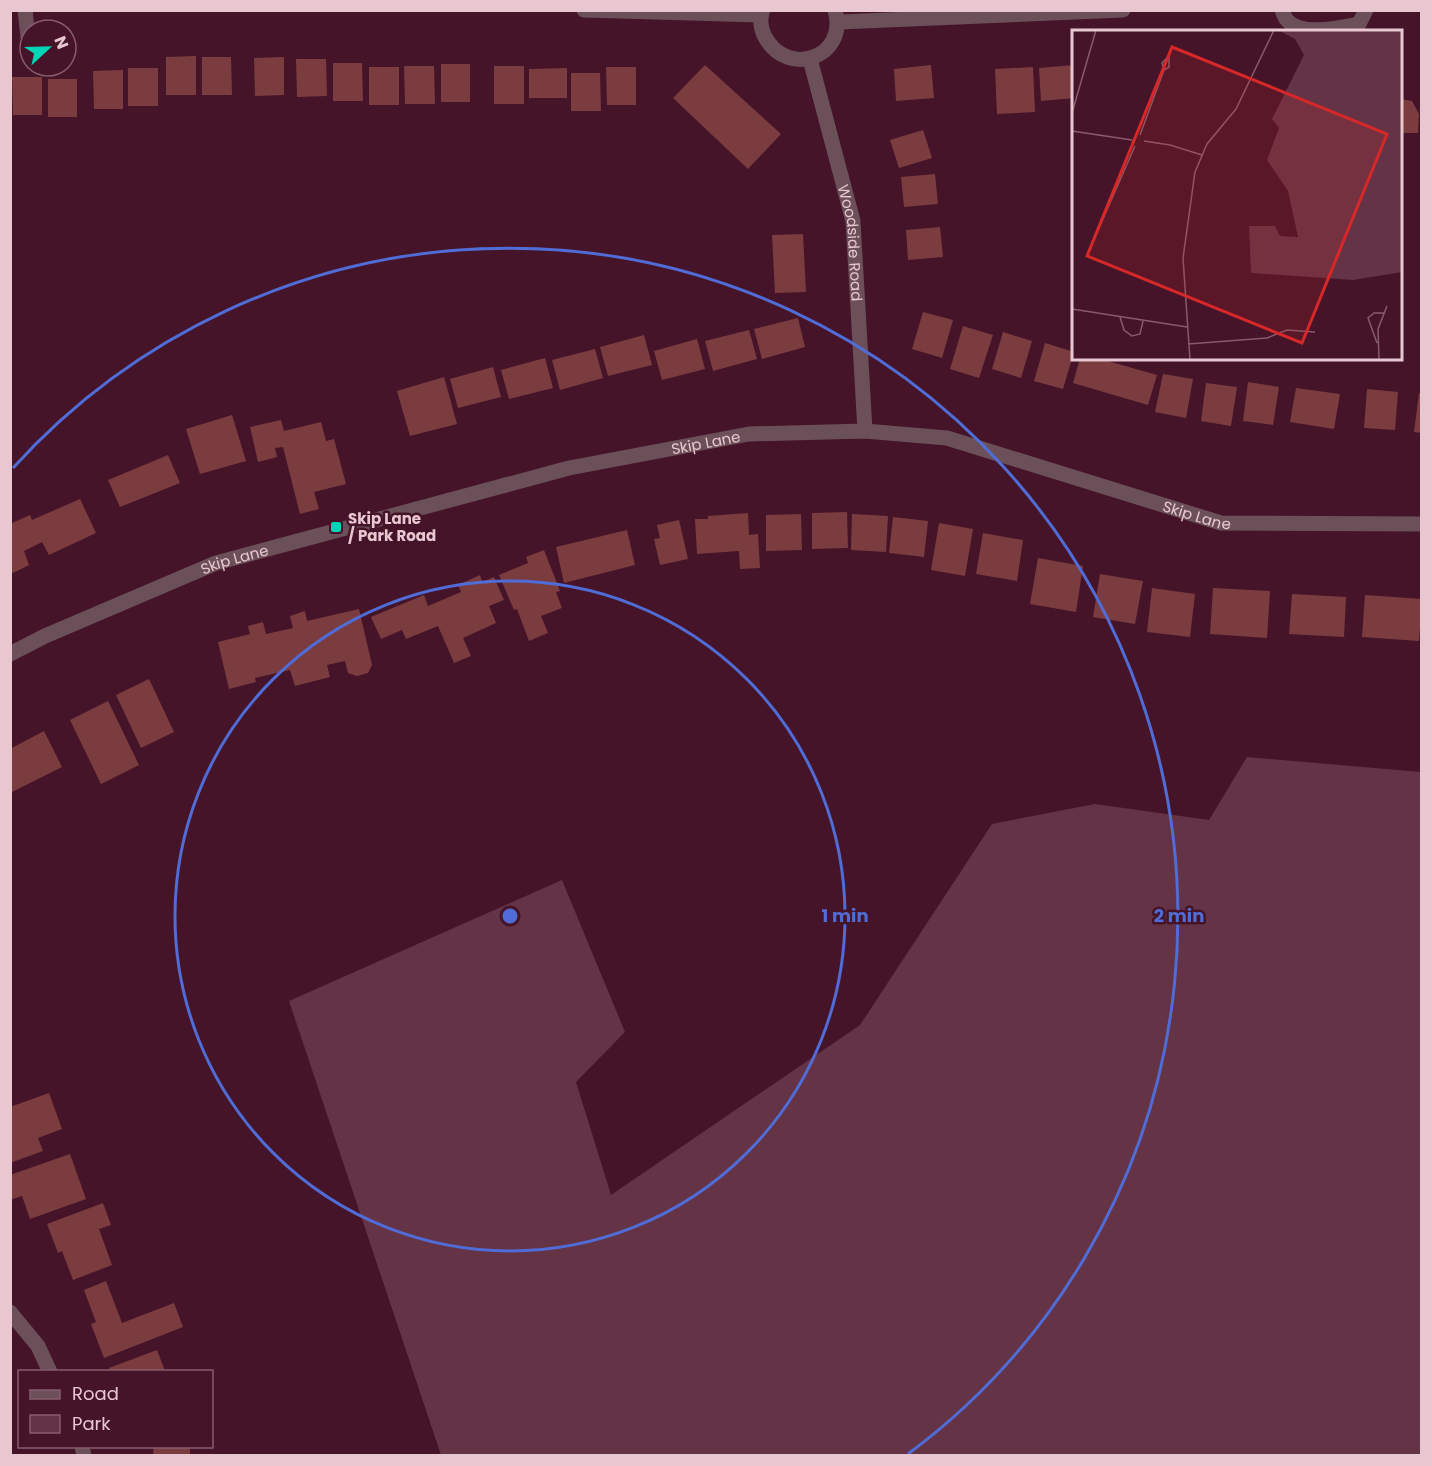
<svg xmlns="http://www.w3.org/2000/svg" width="1432" height="1466" font-family="Poppins,sans-serif">
	<style>
		.green { fill: #643345 }
		.building { fill: #7b3c40 }
		.lines { fill: none; stroke-linecap: round; stroke-linejoin: round }
		.street { stroke: #6c5059; stroke-width: 15 }
		.ring { fill: none; stroke: #506cd6; stroke-width: 3 }
		.poi-dot { fill: #00d5b7; stroke: #451428; stroke-width: 2 }
		.labels { text-anchor: middle; dominant-baseline: central; stroke-width: 5; stroke-linejoin: round; paint-order: stroke }
		.street-label { font-size: 15px; fill: #e8c7d1; stroke: #451428 }
		.poi-label { font-size: 15px; font-weight: bold; fill: #e8c7d1; stroke: #451428; text-anchor: start }
		.inset-road { fill: none; stroke: #865c6c; stroke-width: 1.5 }
		.view { fill: #d62828; fill-opacity: 0.15; stroke: #d62828; stroke-width: 3 }
		.inset-edge { fill: none; stroke: #e8c7d1; stroke-width: 3 }
		.centre { fill: #506cd6; stroke: #451428; stroke-width: 3 }
		.ring-label { font-size: 18px; text-anchor: middle; font-weight: bold; fill: #506cd6; stroke: #451428; stroke-width: 5; stroke-linejoin: round; paint-order: stroke }
	</style>
	<rect width="100%" height="100%" fill="#451428"/>
	<polygon class="green" points="1247,757 1421,772 1421,1455 441,1455 289,1001 562,880 625,1032 576,1082 611,1195 860,1025 992,824 1095,804 1209,820"/>
	<g class="building">
		<polygon points="196,56 196,95 166,95 166,57"/>
		<polygon points="202,57 231,57 232,95 202,95"/>
		<polygon points="284,57 284,95 255,96 254,58"/>
		<polygon points="296,59 326,59 327,96 297,97"/>
		<polygon points="333,63 362,63 363,101 333,101"/>
		<rect x="441" y="64" width="29" height="38"/>
		<polygon points="705,65 781,134 748,169 673,98"/>
		<polygon points="931,65 934,98 896,101 894,69"/>
		<polygon points="1074,65 1074,98 1041,101 1039,68"/>
		<polygon points="404,66 434,66 435,104 405,104"/>
		<rect x="494" y="66" width="30" height="38"/>
		<rect x="369" y="67" width="30" height="38"/>
		<polygon points="606,67 636,67 636,105 607,105"/>
		<polygon points="1033,67 1035,112 997,114 995,69"/>
		<rect x="128" y="68" width="30" height="38"/>
		<polygon points="567,68 567,98 529,98 529,69"/>
		<polygon points="123,70 123,109 94,109 93,71"/>
		<polygon points="571,73 600,73 601,111 571,111"/>
		<polygon points="12,77 42,77 42,115 13,115"/>
		<rect x="48" y="79" width="29" height="38"/>
		<polygon points="1401,99 1412,101 1419,114 1418,133 1401,133"/>
		<polygon points="923,130 932,158 899,168 890,140"/>
		<polygon points="935,174 938,204 904,207 901,177"/>
		<polygon points="940,227 943,257 908,260 906,230"/>
		<polygon points="803,234 806,292 775,293 772,235"/>
		<polygon points="923,312 953,320 942,358 912,349"/>
		<polygon points="798,318 805,347 762,359 754,329"/>
		<polygon points="963,326 993,335 979,378 950,369"/>
		<polygon points="749,330 757,359 713,371 705,341"/>
		<polygon points="1003,332 1032,341 1021,378 992,369"/>
		<polygon points="644,335 652,365 608,376 600,347"/>
		<polygon points="697,339 705,369 662,380 654,351"/>
		<polygon points="1045,343 1074,352 1063,389 1034,381"/>
		<polygon points="595,349 603,378 560,390 552,360"/>
		<polygon points="545,358 553,388 509,399 501,370"/>
		<polygon points="1080,358 1097,358 1157,375 1148,405 1073,383"/>
		<polygon points="493,367 501,397 458,408 450,379"/>
		<polygon points="1163,374 1193,379 1186,418 1155,412"/>
		<polygon points="444,377 457,424 410,436 397,391"/>
		<polygon points="1248,382 1279,387 1273,425 1243,421"/>
		<polygon points="1206,383 1237,387 1231,426 1201,421"/>
		<polygon points="1296,388 1340,394 1334,429 1290,422"/>
		<polygon points="1367,389 1398,392 1395,430 1364,428"/>
		<polygon points="1419,393 1422,393 1422,433 1414,432"/>
		<polygon points="232,415 246,461 200,474 186,429"/>
		<polygon points="281,420 284,431 321,422 326,441 334,439 346,484 314,492 319,509 300,514 283,447 275,448 277,457 258,462 250,427"/>
		<polygon points="168,455 180,483 120,507 108,480"/>
		<polygon points="80,499 96,533 49,555 42,542 24,551 29,565 13,573 10,568 10,524 30,515 32,520"/>
		<polygon points="847,512 848,548 812,549 812,513"/>
		<polygon points="748,513 749,535 758,534 760,568 740,569 739,551 697,554 695,519 708,519 708,516"/>
		<polygon points="801,514 802,550 766,551 766,515"/>
		<polygon points="852,514 888,516 886,552 851,550"/>
		<polygon points="893,517 928,521 924,557 889,553"/>
		<polygon points="679,520 688,559 660,565 654,539 660,538 657,525"/>
		<polygon points="939,523 973,529 965,576 931,570"/>
		<polygon points="627,530 635,565 564,583 556,547"/>
		<polygon points="983,533 1023,540 1017,581 976,574"/>
		<polygon points="544,550 560,591 556,592 562,608 541,616 548,633 529,641 517,609 514,610 499,575 528,563 526,557"/>
		<polygon points="1038,558 1083,566 1076,612 1030,604"/>
		<polygon points="1100,574 1143,581 1135,624 1093,617"/>
		<polygon points="480,575 482,582 494,577 504,600 489,606 496,623 463,638 471,656 454,663 438,626 406,639 402,630 381,639 371,617 424,595 428,606 461,592 458,585"/>
		<polygon points="1152,588 1195,594 1190,637 1147,632"/>
		<polygon points="1213,588 1270,591 1267,638 1210,634"/>
		<polygon points="1292,594 1346,597 1344,637 1289,634"/>
		<polygon points="1365,595 1422,599 1419,641 1362,637"/>
		<polygon points="359,609 372,665 368,673 357,676 348,673 345,661 327,665 330,677 295,686 290,670 255,678 256,682 229,689 218,642 250,634 248,626 263,622 266,634 293,628 290,616 305,611 307,621"/>
		<polygon points="149,679 174,732 141,748 116,695"/>
		<polygon points="108,701 139,765 101,784 70,720"/>
		<polygon points="44,731 62,767 10,793 10,749"/>
		<polygon points="49,1093 62,1129 38,1138 43,1151 10,1163 10,1107"/>
		<polygon points="70,1154 86,1199 30,1219 22,1196 10,1200 10,1175"/>
		<polygon points="103,1203 111,1225 99,1229 112,1265 73,1280 62,1251 58,1253 47,1224"/>
		<polygon points="106,1281 122,1323 174,1303 183,1327 104,1358 91,1324 96,1322 84,1290"/>
		<polygon points="157,1350 165,1371 110,1371 109,1368"/>
		<polygon points="154,1446 190,1446 190,1455 153,1455"/>
	</g>
	<g class="lines">
		<g class="street">
			<polyline points="25,10 28,37"/>
			<polyline points="584,10 761,15"/>
			<path d="M763,10C759,18 761,30 765,37C788,79 849,57 835,10"/>
			<path d="M1282,10C1283,13 1284,16 1286,19C1300,37 1339,28 1359,24L1366,10"/>
			<polyline points="839,22 1123,10"/>
			<path id="s1" d="M810,59L853,221L865,431"/>
			<path id="s2" d="M10,654L45,636L216,563L569,468L749,434L865,431L947,438L1221,523L1422,524"/>
			<polyline points="10,1312 38,1346 50,1372"/>
			<polyline points="82,1446 84,1456"/>
		</g>
	</g>
	<g class="ring">
		<circle cx="510" cy="916" r="335"/>
		<path d="M13 468A669 669 0 1 1 908 1454"/>
	</g>
	<rect class="poi-dot" x="330" y="521" width="12" height="12" rx="3"/>
	<g class="labels">
		<g class="street-label">
			<text stroke="none"><textPath href="#s1" startOffset="189">Woodside Road</textPath></text>
			<text stroke="none"><textPath href="#s2" startOffset="730">Skip Lane</textPath></text>
			<text stroke="none"><textPath href="#s2" startOffset="1234">Skip Lane</textPath></text>
			<text stroke="none"><textPath href="#s2" startOffset="244">Skip Lane</textPath></text>
		</g>
		<g class="poi-label">
			<text x="348" y="518">Skip Lane<tspan x="348" dy="17">/ Park Road</tspan></text>
		</g>
	</g>
	<g transform="translate(1072 30)">
		<rect width="330" height="330" fill="#451428"/>
		<path d="M206,0H330V242L281,250L179,243L177,196H203L208,206L226,207L216,161L195,130L207,98L200,89L232,25L223,9Z" fill="#643345"/>
		<path class="inset-road" d="M0,83L24,0M0,101L60,110M68,105L92,40L90,33L97,26V37L92,40M72,111L98,115L130,125M16,223L63,116M0,279L115,297M48,287L52,300L60,306L68,304L71,291M305,313L296,288L302,283H312M116,314L195,308L215,300L243,302M118,330L111,228L123,142L135,114L164,79L202,0M307,330L306,299L315,276"/>
		<path class="view" d="M100,17L315,104L230,313L15,226Z"/>
		<rect width="330" height="330" class="inset-edge"/>
	</g>
	<circle cx="510" cy="916" r="9" class="centre"/>
	<g class="ring-label">
		<text x="845" y="922">1 min</text>
		<text x="1179" y="922">2 min</text>
	</g>
	<rect width="1432" height="1466" fill="none" stroke="#e8c7d1" stroke-width="24"/>
	<rect x="18" y="1370" width="195" height="78" fill="#451428" stroke="#865c6c" stroke-width="1.5"/>
	<rect x="30" y="1390" width="30" height="9" fill="#6c5059" stroke="#865c6c" stroke-width="1.5"/>
	<text x="72" y="1400" font-size="18" fill="#e8c7d1">Road</text>
	<rect x="30" y="1415" width="30" height="18" fill="#643345" stroke="#865c6c" stroke-width="1.5"/>
	<text x="72" y="1430" font-size="18" fill="#e8c7d1">Park</text>
	<g transform="translate(48 48) rotate(68)"><circle r="28" fill="#451428" stroke="#865c6c" stroke-width="1.5"/>
	<path d="M0-4.5L10 22L0 15L-10 22Z" fill="#00d5b7"/>
	<text y="-9" font-size="16" font-weight="bold" text-anchor="middle" fill="#e8c7d1">N</text>
	</g>
</svg>
